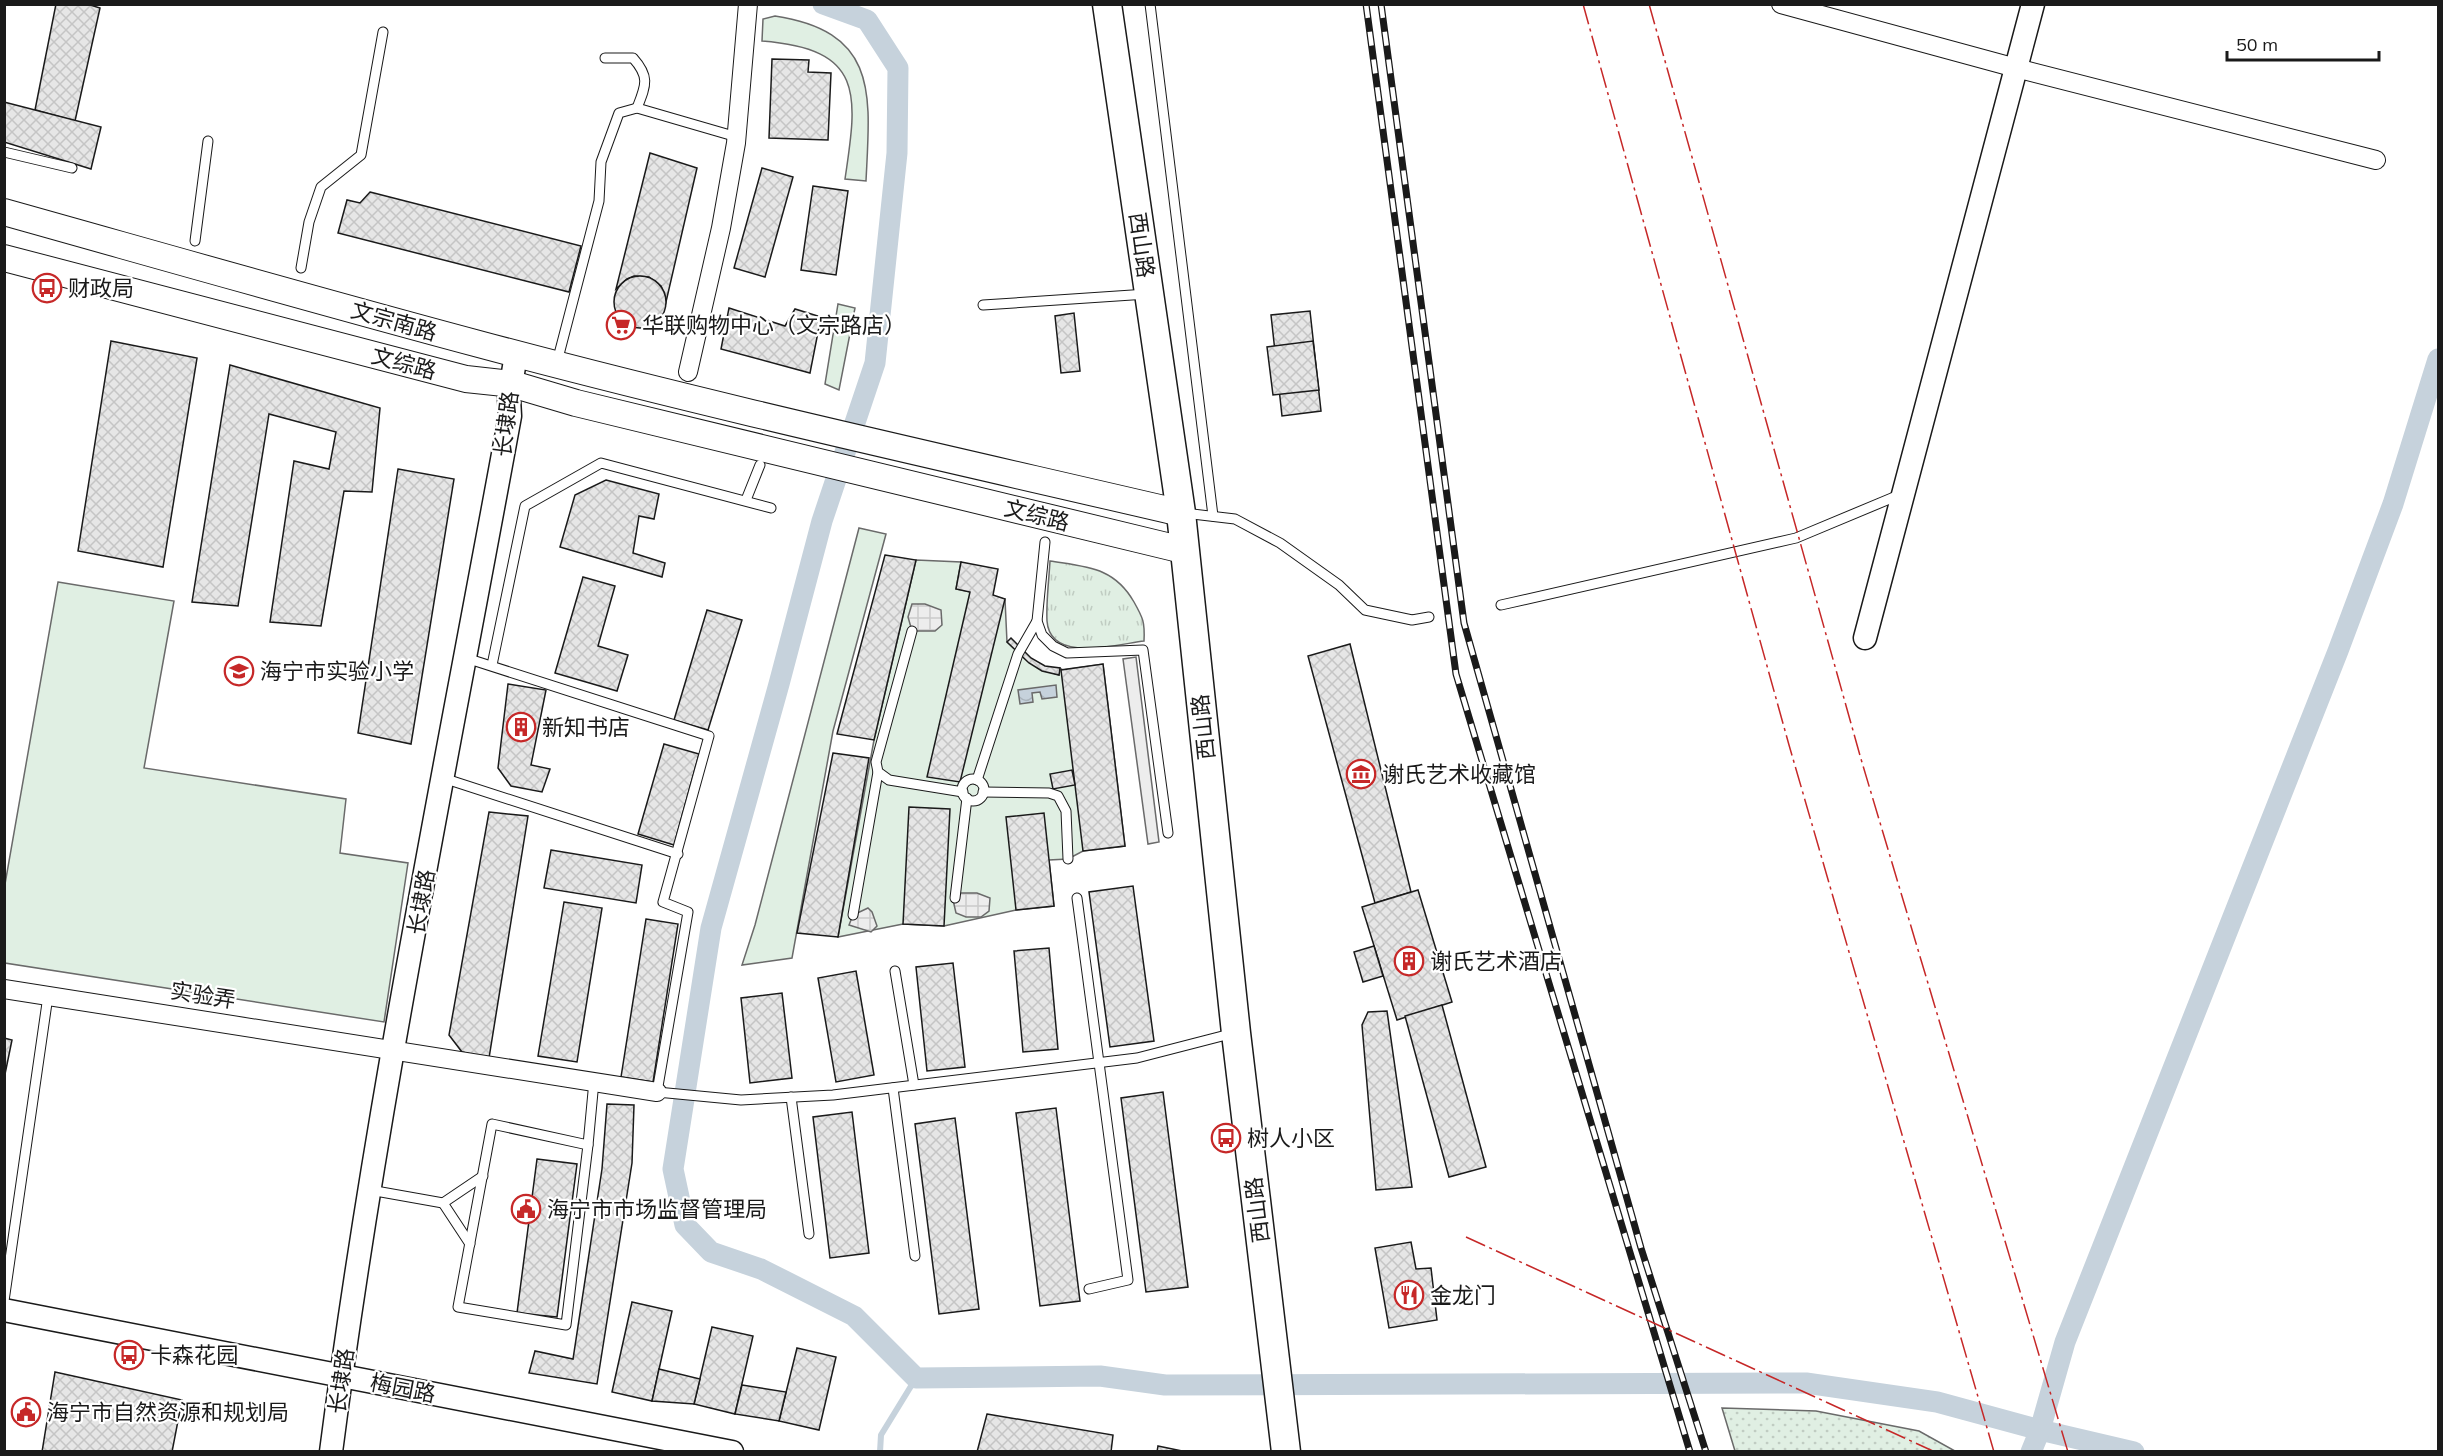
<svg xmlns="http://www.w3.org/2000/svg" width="2443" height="1456" font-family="Mulish,'Noto Sans SC',sans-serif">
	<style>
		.grass { fill: url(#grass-dots); stroke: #6a6a6a; stroke-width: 1.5 }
		.park { fill: url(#park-tufts); stroke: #6a6a6a; stroke-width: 1.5 }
		.garden { fill: #e0efe3; stroke: #6a6a6a; stroke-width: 1.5 }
		.parking { fill: #ededed; stroke: #6a6a6a; stroke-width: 1.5 }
		.plaza { fill: url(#plaza-grid); stroke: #6a6a6a; stroke-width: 1.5 }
		.water { fill: url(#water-waves); stroke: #6a6a6a; stroke-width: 1.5 }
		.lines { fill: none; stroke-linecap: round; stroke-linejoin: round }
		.stream { stroke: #c6d2dc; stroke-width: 6 }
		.canal { stroke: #c6d2dc; stroke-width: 21 }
		.building { fill: url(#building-cross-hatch); stroke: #1a1a1a; stroke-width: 1.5 }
		.service-casing { stroke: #1a1a1a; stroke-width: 11 }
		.minor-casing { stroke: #1a1a1a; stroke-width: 20 }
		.tertiary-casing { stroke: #1a1a1a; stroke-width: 25 }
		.secondary-casing { stroke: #1a1a1a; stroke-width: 28 }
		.primary-casing { stroke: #1a1a1a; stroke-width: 31 }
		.service { stroke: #fff; stroke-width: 9 }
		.minor { stroke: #fff; stroke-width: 18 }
		.tertiary { stroke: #fff; stroke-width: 22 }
		.secondary { stroke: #fff; stroke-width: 26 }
		.primary { stroke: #fff; stroke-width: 28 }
		.rail-casing { stroke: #1a1a1a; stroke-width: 7 }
		.rail { stroke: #fff; stroke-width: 4.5; stroke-dasharray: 14; stroke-linecap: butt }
		.power { stroke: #c62828; stroke-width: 1.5; stroke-dasharray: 21 4.5 3 4.5; stroke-linecap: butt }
		.labels { text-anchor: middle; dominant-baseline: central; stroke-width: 4.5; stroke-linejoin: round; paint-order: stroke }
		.street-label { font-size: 22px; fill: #1a1a1a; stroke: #fff }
		.poi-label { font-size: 22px; fill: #1a1a1a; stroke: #fff; text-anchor: start }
	</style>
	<defs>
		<pattern id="grass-dots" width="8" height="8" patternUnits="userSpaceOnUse" patternTransform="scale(1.5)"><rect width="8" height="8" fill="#e0efe3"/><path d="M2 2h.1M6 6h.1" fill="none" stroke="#c0ccc2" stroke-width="1.8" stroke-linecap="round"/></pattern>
		<pattern id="park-tufts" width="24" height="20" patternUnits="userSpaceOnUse" patternTransform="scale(1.5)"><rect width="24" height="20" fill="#e0efe3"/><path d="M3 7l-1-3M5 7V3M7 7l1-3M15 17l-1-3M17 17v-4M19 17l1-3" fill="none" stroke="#c0ccc2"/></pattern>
		<pattern id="plaza-grid" width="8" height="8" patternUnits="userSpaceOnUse" patternTransform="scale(1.5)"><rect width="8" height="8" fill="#ededed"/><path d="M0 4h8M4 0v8" fill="none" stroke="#cbcbcb"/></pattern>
		<pattern id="water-waves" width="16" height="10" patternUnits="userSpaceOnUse" patternTransform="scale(1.5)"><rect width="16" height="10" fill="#c6d2dc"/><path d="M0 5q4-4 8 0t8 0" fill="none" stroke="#aab4bc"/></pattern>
		<pattern id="building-cross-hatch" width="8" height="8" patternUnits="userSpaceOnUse" patternTransform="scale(1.5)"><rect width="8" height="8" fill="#e6e6e6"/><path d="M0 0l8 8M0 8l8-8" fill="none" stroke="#c5c5c5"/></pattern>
	</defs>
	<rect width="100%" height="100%" fill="#fff"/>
	<polygon class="grass" points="1722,1408 1816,1411 1919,1431 1955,1451 1735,1451"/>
	<path class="park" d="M1050,561C1087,567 1114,567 1134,602C1143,618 1145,622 1144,641C1118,644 1050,664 1047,621C1046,602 1049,580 1050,561Z"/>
	<g class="garden">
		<path d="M775,16C880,32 870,96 866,181L845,179C858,93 864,49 762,41L763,19Z"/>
		<polygon points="838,304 855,308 839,390 825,384"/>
		<polygon points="859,528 886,534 833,731 792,958 742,965 755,925"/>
		<path d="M916,560L961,562L956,589L1005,599L1007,642C1024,658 1036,669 1059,675L1060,668L1063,670L1103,664L1125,846L1083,851L1068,859L1049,860L1054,906L1016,910L944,926L903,924L838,937L874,740Z"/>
		<polygon points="58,582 174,601 144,768 346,799 340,853 408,863 384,1022 5,963 5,884"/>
	</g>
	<polygon class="parking" points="1136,657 1159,842 1148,844 1123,659"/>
	<g class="plaza">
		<polygon points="912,604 925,604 941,610 942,625 935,631 912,631 908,617"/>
		<polygon points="960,893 977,893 990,898 989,911 981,917 966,917 956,913 953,900"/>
		<polygon points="868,908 872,912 877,926 871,932 849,925 853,915"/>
	</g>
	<polygon class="water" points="1056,685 1057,697 1042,699 1040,692 1032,693 1033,702 1020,704 1018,690"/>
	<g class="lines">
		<polyline class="stream" points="880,1452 881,1435 916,1378"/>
		<g class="canal">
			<polyline points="823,4 867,20 898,68 897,153 875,363 822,521 779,684 711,928 673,1169 685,1225 711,1252 761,1269 854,1316 916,1378 1100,1376 1165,1385 1806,1383 1937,1402 2040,1430 2134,1452"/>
			<polyline points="2031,1452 2040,1430 2065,1342 2338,651 2393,504 2438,359"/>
		</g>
	</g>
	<g class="building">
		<polygon points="56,4 87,4 100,8 75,121 35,110"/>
		<polygon points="772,59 809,60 808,72 831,73 828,140 769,138"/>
		<polygon points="4,102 101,127 91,169 4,142"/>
		<polygon points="650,153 697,168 666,302 661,286 649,277 634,276 627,279 616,289"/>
		<polygon points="762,168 793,177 765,277 734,268"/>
		<polygon points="813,186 848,191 836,275 801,270"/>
		<polygon points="370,192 581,246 569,292 338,233 347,200 360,203"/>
		<circle cx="640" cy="302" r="26"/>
		<polygon points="729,308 785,326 795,309 821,317 810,373 721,349"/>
		<polygon points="1310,311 1321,411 1282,416 1271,315"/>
		<polygon points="1074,313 1080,371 1061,373 1055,316"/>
		<polygon points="111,341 197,358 163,567 78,551"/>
		<polygon points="1313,341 1319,390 1273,395 1267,347"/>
		<polygon points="230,365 380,408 372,492 344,491 321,626 270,622 294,461 329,469 336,432 269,414 238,606 192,602"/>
		<polygon points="398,469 454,479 411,744 358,733"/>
		<polygon points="606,480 659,494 654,519 639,516 633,553 665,563 662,577 560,547 575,495"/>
		<polygon points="885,555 916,560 874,740 837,734"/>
		<polygon points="961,562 998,569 993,595 1005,599 960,782 927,777 970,592 956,589"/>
		<polygon points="583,577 615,586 598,646 628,655 617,691 555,673"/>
		<polygon points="707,610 742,620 708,730 674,720"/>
		<polygon points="1011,638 1031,658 1045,666 1060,668 1059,675 1042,671 1029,663 1007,642"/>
		<polygon points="1350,644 1411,892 1375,903 1308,656"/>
		<polygon points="1103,664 1125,846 1083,851 1061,670"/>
		<polygon points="508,684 546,690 531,765 550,769 542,792 511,786 498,768"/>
		<polygon points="664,744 699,754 674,845 638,834"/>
		<polygon points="833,753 869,758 838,937 797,933"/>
		<polygon points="1072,770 1075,785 1053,789 1050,774"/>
		<polygon points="909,807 950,809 944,926 903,924"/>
		<polygon points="489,812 528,816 489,1058 462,1052 449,1035"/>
		<polygon points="1044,813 1054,906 1016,910 1006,817"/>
		<polygon points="551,850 642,865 636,903 544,888"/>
		<polygon points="1133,886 1154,1041 1110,1047 1089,892"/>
		<polygon points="1418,890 1452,1002 1397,1020 1362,907"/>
		<polygon points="564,902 602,908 577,1062 538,1056"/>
		<polygon points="646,919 678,924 653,1082 621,1077"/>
		<polygon points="1374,946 1383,976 1363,982 1354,952"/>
		<polygon points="1049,948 1058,1049 1023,1052 1014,951"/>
		<polygon points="953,963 965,1067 927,1071 916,967"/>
		<polygon points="856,971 874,1075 836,1082 818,978"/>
		<polygon points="782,993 792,1078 750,1083 741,998"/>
		<polygon points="1442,1005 1486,1167 1449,1177 1405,1016"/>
		<polygon points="1387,1011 1412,1187 1376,1190 1362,1025 1368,1012"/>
		<polygon points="4,1038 12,1040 4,1079"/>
		<polygon points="1163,1092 1188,1287 1146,1292 1121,1098"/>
		<polygon points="607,1104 634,1105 632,1163 597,1384 529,1373 535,1351 573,1359 602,1169"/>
		<polygon points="1056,1108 1080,1301 1040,1306 1016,1113"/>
		<polygon points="852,1112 869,1253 830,1258 813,1117"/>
		<polygon points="955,1118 979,1309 939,1314 915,1124"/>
		<polygon points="537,1159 577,1164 557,1317 517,1313"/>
		<polygon points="1411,1242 1416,1269 1431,1268 1437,1320 1389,1328 1375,1248"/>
		<polygon points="632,1302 672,1311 652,1401 612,1392"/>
		<polygon points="712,1327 753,1336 735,1414 694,1404"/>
		<polygon points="797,1348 836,1357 819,1430 779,1421"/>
		<polygon points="659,1369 700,1379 694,1404 652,1401"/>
		<polygon points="55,1372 182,1400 172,1452 42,1452"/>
		<polygon points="742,1385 786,1392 779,1421 735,1414"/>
		<polygon points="987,1414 1113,1435 1111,1452 977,1452"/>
		<polygon points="1158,1446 1187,1452 1157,1452"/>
	</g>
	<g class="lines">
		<g class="service-casing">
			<g id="service">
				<polyline points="1150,4 1213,516"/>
				<path d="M605,58H633C650,77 646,85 637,108"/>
				<polyline points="4,152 72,168"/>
				<polyline points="195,241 208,141"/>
				<polyline points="301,268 309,222 321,187 361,155 383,32"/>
				<polyline points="983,305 1147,294"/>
				<polyline points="557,362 599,201 601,162 619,113 637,108 737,137"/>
				<polyline points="746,500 760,465"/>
				<polyline points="1184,513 1235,519 1280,543 1339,585 1365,610 1412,620 1429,617"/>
				<polyline points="1045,542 1037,621 1042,635 1053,646 1067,653 1143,650 1168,833"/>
				<polyline points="1501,605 1796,538 1899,495"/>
				<polyline points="912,631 876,762 878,772 889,780 963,792"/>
				<polyline points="466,658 709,736 663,902 688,912 657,1092 741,1100 833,1095 1137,1058 1234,1033"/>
				<polyline points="492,665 525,506 601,463 771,508"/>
				<polyline points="443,778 678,854"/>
				<circle cx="973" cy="790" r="11"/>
				<polyline points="977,780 1018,654 1037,621"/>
				<polyline points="983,792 1049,793 1058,796 1066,811 1068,859"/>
				<polyline points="955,898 967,798"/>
				<polyline points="1077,898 1128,1280 1089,1289"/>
				<polyline points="853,915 878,772"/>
				<polyline points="895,971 914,1085"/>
				<polyline points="893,1088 915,1256"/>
				<polyline points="791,1097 809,1234"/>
				<polygon points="492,1124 588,1145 566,1325 458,1307"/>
				<polyline points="588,1145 594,1081"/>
				<polyline points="370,1190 443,1203 483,1176"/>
				<polyline points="443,1203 470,1244"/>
				<polyline points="4,1301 48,996"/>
			</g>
		</g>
		<g class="minor-casing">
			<g id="minor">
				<polyline points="1781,4 2016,68 2376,160"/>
				<polyline points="688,372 721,228 736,143 748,4"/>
				<polyline points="4,989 657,1092"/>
			</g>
		</g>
		<g class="tertiary-casing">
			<g id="tertiary">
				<polyline points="1865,638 2033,4"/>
				<polyline points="4,1310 732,1452"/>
				<path d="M331,1452C376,1104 447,761 510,416L509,398L516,354"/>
			</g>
		</g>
		<g class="secondary-casing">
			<g id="secondary">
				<path d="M4,212C161,256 318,301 475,343C709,406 945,458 1181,513"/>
				<polyline points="4,258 466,379 512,384 576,403 1183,550"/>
			</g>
		</g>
		<g class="primary-casing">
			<polyline id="primary" points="1107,4 1181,513 1236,1033 1286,1452"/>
		</g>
		<use href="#service" class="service"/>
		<use href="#minor" class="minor"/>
		<use href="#tertiary" class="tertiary"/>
		<use href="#secondary" class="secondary"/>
		<use href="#primary" class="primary"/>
		<g class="rail-casing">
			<g id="rail">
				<polyline points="1366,4 1456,674 1690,1452"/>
				<polyline points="1381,4 1464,623 1641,1248 1706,1452"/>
			</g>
		</g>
		<use href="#rail" class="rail"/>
		<g class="power">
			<polyline points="1583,4 1789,745 1994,1452"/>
			<polyline points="1649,4 1861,759 2068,1452"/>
			<polyline points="1466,1237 1935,1452"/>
		</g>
	</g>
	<defs>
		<g id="bus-ring" transform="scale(1.5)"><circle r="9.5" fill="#fff" stroke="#c62828" stroke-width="1.5"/><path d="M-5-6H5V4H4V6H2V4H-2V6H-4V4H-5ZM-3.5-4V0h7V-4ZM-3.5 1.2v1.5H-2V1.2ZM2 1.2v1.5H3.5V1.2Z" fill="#c62828"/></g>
		<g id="supermarket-ring" transform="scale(1.5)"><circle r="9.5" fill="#fff" stroke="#c62828" stroke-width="1.5"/><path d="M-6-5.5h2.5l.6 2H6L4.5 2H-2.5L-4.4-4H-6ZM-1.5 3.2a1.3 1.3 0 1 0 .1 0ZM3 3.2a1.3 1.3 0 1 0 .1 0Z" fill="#c62828"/></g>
		<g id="school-ring" transform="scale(1.5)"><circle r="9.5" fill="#fff" stroke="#c62828" stroke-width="1.5"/><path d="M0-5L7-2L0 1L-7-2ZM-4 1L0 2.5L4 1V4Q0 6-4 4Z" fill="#c62828"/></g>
		<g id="building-ring" transform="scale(1.5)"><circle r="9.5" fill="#fff" stroke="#c62828" stroke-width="1.5"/><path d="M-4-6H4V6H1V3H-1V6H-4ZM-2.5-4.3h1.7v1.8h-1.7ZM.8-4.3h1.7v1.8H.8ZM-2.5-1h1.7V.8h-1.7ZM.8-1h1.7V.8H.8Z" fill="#c62828"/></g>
		<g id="museum-ring" transform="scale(1.5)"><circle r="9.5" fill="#fff" stroke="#c62828" stroke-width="1.5"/><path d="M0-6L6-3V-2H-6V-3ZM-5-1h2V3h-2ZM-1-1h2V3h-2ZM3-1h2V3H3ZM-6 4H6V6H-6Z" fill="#c62828"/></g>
		<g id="civic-ring" transform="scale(1.5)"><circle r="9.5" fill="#fff" stroke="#c62828" stroke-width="1.5"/><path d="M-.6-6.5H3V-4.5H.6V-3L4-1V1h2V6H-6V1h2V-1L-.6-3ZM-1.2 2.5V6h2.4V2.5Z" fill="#c62828"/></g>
		<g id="restaurant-ring" transform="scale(1.5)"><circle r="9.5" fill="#fff" stroke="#c62828" stroke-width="1.5"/><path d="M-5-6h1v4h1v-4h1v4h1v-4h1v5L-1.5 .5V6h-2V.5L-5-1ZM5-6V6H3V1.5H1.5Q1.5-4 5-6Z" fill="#c62828"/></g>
	</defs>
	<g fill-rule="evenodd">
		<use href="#bus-ring" x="47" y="288"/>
		<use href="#supermarket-ring" x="621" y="325"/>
		<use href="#school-ring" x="239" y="671"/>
		<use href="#building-ring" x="521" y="727"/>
		<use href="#museum-ring" x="1361" y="774"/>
		<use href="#building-ring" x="1409" y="961"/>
		<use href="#bus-ring" x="1226" y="1138"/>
		<use href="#civic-ring" x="526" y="1209"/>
		<use href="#restaurant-ring" x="1409" y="1295"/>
		<use href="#bus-ring" x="129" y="1355"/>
		<use href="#civic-ring" x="26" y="1412"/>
	</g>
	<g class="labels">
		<g class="street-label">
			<text transform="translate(1142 245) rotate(82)">西山路</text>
			<text transform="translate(394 321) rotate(16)">文宗南路</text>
			<text transform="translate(404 363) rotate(15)">文综路</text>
			<text transform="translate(506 424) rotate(-83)">长埭路</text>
			<text transform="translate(1037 515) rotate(14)">文综路</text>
			<text transform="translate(1203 727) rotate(-96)">西山路</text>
			<text transform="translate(421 902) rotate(-80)">长埭路</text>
			<text transform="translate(203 995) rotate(9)">实验弄</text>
			<text transform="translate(1257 1210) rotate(-97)">西山路</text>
			<text transform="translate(341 1381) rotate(-82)">长埭路</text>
			<text transform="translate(403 1388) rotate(11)">梅园路</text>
		</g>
		<g class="poi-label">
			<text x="68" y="288">财政局</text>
			<text x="642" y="325">华联购物中心（文宗路店）</text>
			<text x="260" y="671">海宁市实验小学</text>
			<text x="542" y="727">新知书店</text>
			<text x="1382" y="774">谢氏艺术收藏馆</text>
			<text x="1430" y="961">谢氏艺术酒店</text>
			<text x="1247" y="1138">树人小区</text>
			<text x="547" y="1209">海宁市市场监督管理局</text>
			<text x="1430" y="1295">金龙门</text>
			<text x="150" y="1355">卡森花园</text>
			<text x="47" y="1412">海宁市自然资源和规划局</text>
		</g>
	</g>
	<rect width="2443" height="1456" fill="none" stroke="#1a1a1a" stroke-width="12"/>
	<path d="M2227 51v9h152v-9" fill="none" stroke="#1a1a1a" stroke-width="3"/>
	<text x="2236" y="51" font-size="18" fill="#1a1a1a" stroke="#ffffff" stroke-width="4.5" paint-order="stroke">50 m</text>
</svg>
